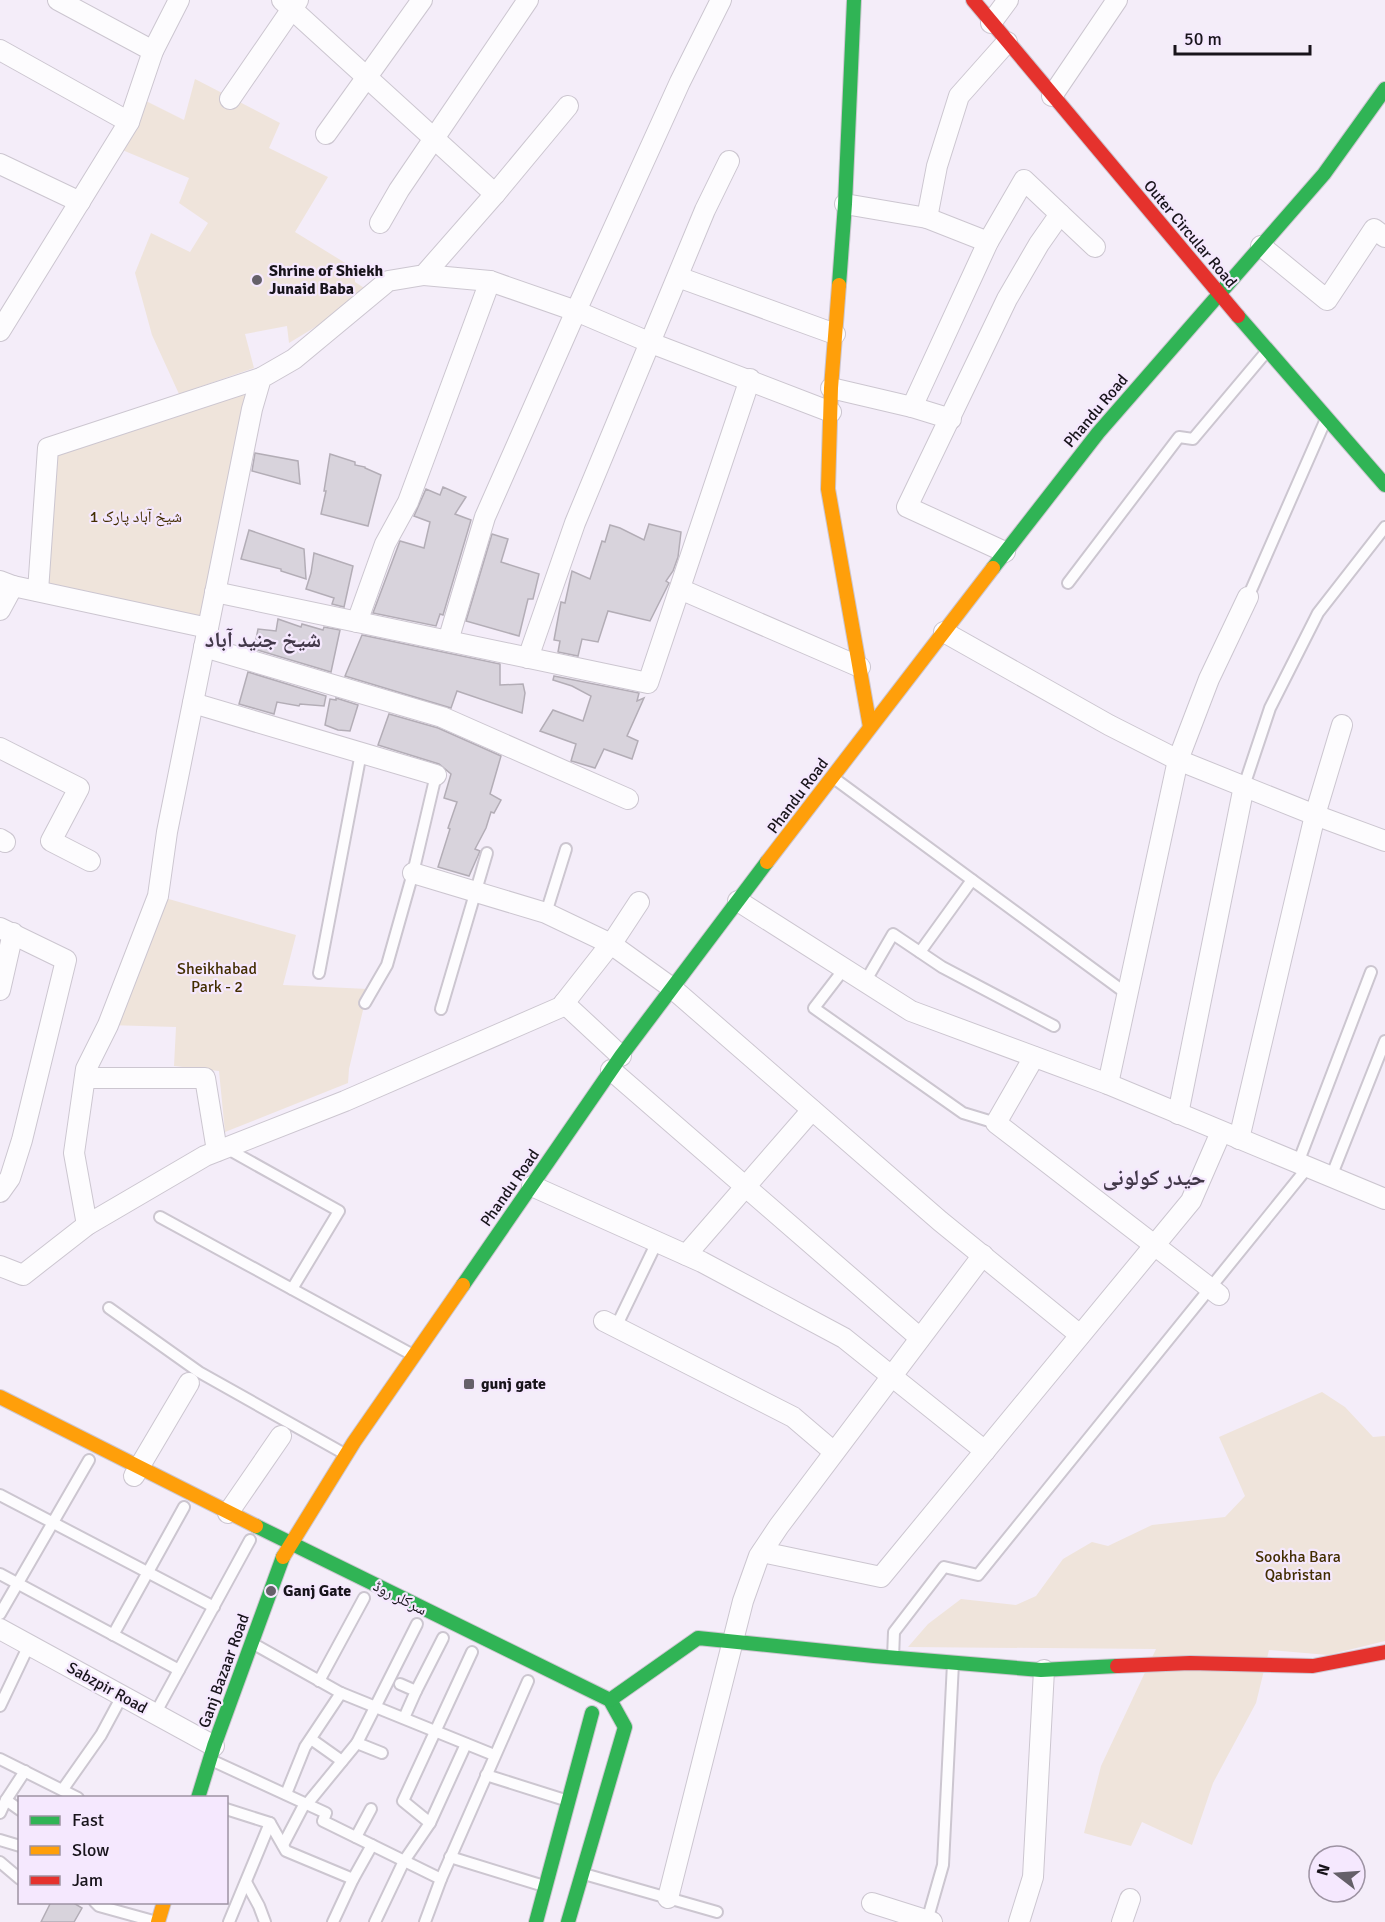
<svg xmlns="http://www.w3.org/2000/svg" width="1385" height="1922" font-family="Signika,'Noto Naskh Arabic',sans-serif">
	<style>
		.green { fill: #efe4db }
		.building { fill: #d8d3dc; stroke: #b3adb6; stroke-width: 1.5 }
		.lines { fill: none; stroke-linecap: round; stroke-linejoin: round }
		.lane-casing { stroke: #ccc6d0; stroke-width: 14 }
		.street-casing { stroke: #ccc6d0; stroke-width: 22 }
		.fast-casing { stroke: #ccc6d0; stroke-width: 16 }
		.slow-casing { stroke: #ccc6d0; stroke-width: 16 }
		.jam-casing { stroke: #ccc6d0; stroke-width: 16 }
		.lane { stroke: #fdfcfe; stroke-width: 10 }
		.street { stroke: #fdfcfe; stroke-width: 20 }
		.fast { stroke: #30b455; stroke-width: 14 }
		.slow { stroke: #ff9f0a; stroke-width: 14 }
		.jam { stroke: #e5322d; stroke-width: 14 }
		.poi-dot { fill: #656069; stroke: #f5e8fe; stroke-width: 2 }
		.labels { text-anchor: middle; dominant-baseline: central; stroke-width: 4.5; stroke-linejoin: round; paint-order: stroke }
		.street-label { font-size: 16px; fill: #18141b; stroke: #f5e8fe }
		.poi-label { font-size: 16px; font-weight: bold; fill: #18141b; stroke: #f5e8fe; text-anchor: start }
		.park-label { font-size: 16px; fill: #422d00; stroke: #f5e8fe }
		.district-label { font-size: 22px; font-weight: bold; fill: #423849; stroke: #f5e8fe }
	</style>
	<rect width="100%" height="100%" fill="#f4edf9"/>
	<g class="green">
		<polygon points="195,79 280,123 269,148 328,177 295,232 355,269 355,282 372,293 322,336 317,326 289,343 287,326 245,334 254,368 179,394 152,335 135,273 151,233 190,252 208,223 179,203 189,178 120,149 140,98 184,120"/>
		<polygon points="261,378 208,628 38,591 48,448"/>
		<polygon points="158,896 296,935 283,985 368,989 349,1069 348,1083 225,1132 219,1071 174,1066 176,1027 108,1025"/>
		<polygon points="1322,1392 1345,1407 1373,1437 1385,1436 1385,1641 1328,1655 1269,1650 1256,1703 1213,1783 1192,1845 1142,1822 1131,1846 1084,1833 1101,1766 1156,1649 908,1647 928,1624 961,1599 1016,1605 1036,1596 1063,1559 1092,1542 1108,1546 1152,1525 1225,1517 1245,1496 1219,1437"/>
	</g>
	<g class="building">
		<polygon points="255,453 298,461 300,484 252,471"/>
		<polygon points="330,454 355,462 355,465 365,467 365,468 381,475 368,526 321,514 326,491 324,491"/>
		<polygon points="443,487 466,497 455,514 471,520 443,615 440,614 436,626 373,613 400,541 424,548 430,522 414,516 426,489 440,495"/>
		<polygon points="649,524 681,532 678,557 673,571 666,581 669,583 650,621 608,611 598,642 582,639 578,656 558,652 560,641 554,640 561,602 565,603 572,571 590,579 602,541 605,542 610,525 620,528 644,540"/>
		<polygon points="249,530 304,549 306,579 281,571 281,569 241,559"/>
		<polygon points="492,534 508,539 501,562 539,574 533,599 528,599 519,636 466,621"/>
		<polygon points="314,553 353,566 344,607 332,604 334,598 306,589 311,573"/>
		<polygon points="278,619 301,627 302,624 323,630 324,627 340,630 331,672 254,649 258,629 276,631"/>
		<polygon points="362,635 500,664 500,685 523,684 525,693 522,713 457,691 451,708 345,676"/>
		<polygon points="248,672 326,696 324,706 300,704 299,706 277,702 274,714 239,704"/>
		<polygon points="554,676 639,693 637,701 644,698 627,736 638,741 632,759 604,749 595,768 575,762 571,761 576,744 540,731 553,710 583,721 591,696 572,686 553,680"/>
		<polygon points="336,698 358,705 350,731 338,730 325,725 330,699 336,700"/>
		<polygon points="389,714 438,728 501,756 490,794 501,800 494,813 491,812 486,828 475,849 480,851 469,876 438,867 450,829 448,828 457,802 444,798 451,774 439,764 378,745"/>
		<polygon points="51,1902 72,1902 82,1908 74,1922 41,1922"/>
	</g>
	<g class="lines">
		<g class="lane-casing">
			<g id="lane">
				<polyline points="1068,583 1179,437 1193,439 1267,351"/>
				<polyline points="1248,597 1326,419"/>
				<polyline points="835,779 1127,994"/>
				<polyline points="1244,786 1270,708 1318,613 1385,527"/>
				<polyline points="546,913 566,849"/>
				<polyline points="920,952 972,880"/>
				<polyline points="844,969 814,1008 963,1113 996,1123"/>
				<polyline points="319,973 361,753"/>
				<polyline points="865,982 893,934 942,967 1054,1026"/>
				<polyline points="365,1003 387,965 413,873 436,775"/>
				<polyline points="441,1009 487,853"/>
				<polyline points="226,1148 339,1211 292,1289"/>
				<polyline points="1298,1163 1371,972"/>
				<polyline points="1331,1177 1385,1041"/>
				<polyline points="160,1217 411,1354"/>
				<polyline points="109,1308 199,1372 343,1453"/>
				<polyline points="616,1327 657,1242"/>
				<polyline points="0,1495 214,1607"/>
				<polyline points="0,1574 179,1670"/>
				<polyline points="0,1614 89,1460"/>
				<polyline points="113,1635 184,1507"/>
				<polyline points="252,1643 341,1693 494,1755"/>
				<polyline points="893,1658 894,1632 944,1567 978,1575 1308,1167"/>
				<polyline points="319,1681 364,1598"/>
				<polyline points="400,1684 416,1691 404,1718"/>
				<polyline points="416,1691 443,1638"/>
				<polyline points="0,1706 29,1645"/>
				<polyline points="155,1714 250,1540"/>
				<polyline points="311,1739 342,1761"/>
				<polyline points="382,1753 357,1743 417,1624"/>
				<polyline points="0,1759 78,1798"/>
				<polyline points="211,1760 326,1813 323,1821 441,1879"/>
				<polyline points="486,1775 565,1800"/>
				<polyline points="63,1789 101,1735 122,1696"/>
				<polyline points="286,1794 305,1747 341,1693"/>
				<polyline points="6,1800 20,1810"/>
				<polyline points="307,1804 357,1743"/>
				<polyline points="226,1809 270,1823 286,1851 353,1879"/>
				<polyline points="0,1813 6,1800 25,1771"/>
				<polyline points="430,1823 466,1744"/>
				<polyline points="356,1837 371,1809"/>
				<polyline points="0,1840 20,1846"/>
				<polyline points="283,1845 305,1803"/>
				<polyline points="450,1857 544,1886"/>
				<polyline points="0,1862 20,1879"/>
				<polyline points="584,1874 717,1912"/>
				<polyline points="246,1882 259,1906 265,1922"/>
				<polyline points="95,1902 99,1906 157,1922"/>
				<polyline points="927,1921 943,1865 953,1663"/>
				<polyline points="229,1922 270,1823"/>
				<polyline points="333,1922 353,1879 372,1845"/>
				<polyline points="375,1922 404,1861 430,1823 403,1801 472,1652"/>
				<polyline points="425,1922 441,1879 528,1681"/>
			</g>
		</g>
		<g class="street-casing">
			<g id="street">
				<polyline points="58,0 153,51"/>
				<polyline points="282,0 495,194"/>
				<polyline points="991,23 1008,0"/>
				<polyline points="0,50 129,122"/>
				<polyline points="1052,96 1117,0"/>
				<polyline points="230,99 298,0"/>
				<polyline points="326,134 422,0"/>
				<polyline points="0,164 80,202"/>
				<polyline points="845,204 927,218 937,166 959,96 1007,42"/>
				<polyline points="1060,214 1095,247"/>
				<polyline points="927,218 988,242"/>
				<polyline points="380,223 399,190 528,0"/>
				<polyline points="1261,246 1327,300 1374,229 1385,237"/>
				<polyline points="424,275 490,281 576,311 651,343 831,412"/>
				<polyline points="678,277 835,334"/>
				<polyline points="0,331 129,122 153,51 179,0"/>
				<polyline points="831,388 912,407 951,419"/>
				<polyline points="912,407 988,242 1024,180 1060,214 1039,244 1007,299 907,507 1005,552"/>
				<polyline points="0,581 13,586 208,628"/>
				<polyline points="680,589 860,667"/>
				<polyline points="38,591 48,448 261,378"/>
				<polyline points="215,592 648,683 750,379"/>
				<polyline points="0,610 13,586"/>
				<polyline points="357,622 385,544 408,502 490,281"/>
				<polyline points="944,632 1109,725 1178,760 1315,815 1385,841"/>
				<polyline points="448,641 485,517 576,311 680,82 721,0"/>
				<polyline points="204,647 442,717 628,799"/>
				<polyline points="528,658 575,523 705,210 729,161"/>
				<polyline points="193,703 436,775"/>
				<polyline points="0,748 79,788 51,841 90,861"/>
				<polyline points="0,839 5,842"/>
				<polyline points="413,873 546,913 611,944 672,988 940,1221 1080,1335"/>
				<polyline points="738,901 911,1011 1108,1084 1385,1199"/>
				<polyline points="0,928 66,960 22,1140 10,1178 0,1192"/>
				<polyline points="0,990 13,933"/>
				<polyline points="564,1003 621,1056"/>
				<polyline points="1034,1057 996,1123 1219,1295"/>
				<polyline points="611,1070 920,1338"/>
				<polyline points="85,1078 205,1078 217,1151"/>
				<polyline points="1108,1084 1178,760 1209,679 1248,597"/>
				<polyline points="1178,1114 1244,786"/>
				<polyline points="1239,1139 1315,815 1342,725"/>
				<polyline points="532,1186 702,1262 844,1338 985,1451"/>
				<polyline points="87,1225 74,1153 86,1069 108,1025 158,896 167,832 252,409 261,378 294,359 388,281 424,275 495,194 568,106"/>
				<polyline points="686,1255 812,1110"/>
				<polyline points="0,1266 23,1275 87,1225 205,1156 345,1101 561,1007 616,937 639,902"/>
				<polyline points="604,1321 793,1417 834,1452"/>
				<polyline points="134,1476 189,1383"/>
				<polyline points="228,1513 281,1436"/>
				<polyline points="762,1552 881,1577 1191,1201 1221,1132"/>
				<polyline points="0,1629 214,1746"/>
				<polyline points="668,1898 743,1601 759,1556 779,1526 983,1255"/>
				<polyline points="872,1903 932,1922"/>
				<polyline points="1019,1922 1033,1877 1044,1670"/>
				<polyline points="1122,1922 1130,1899"/>
			</g>
		</g>
		<g class="fast-casing">
			<g id="fast">
				<polyline points="839,285 845,204 854,0"/>
				<polyline points="1238,316 1385,485"/>
				<polyline points="993,568 1098,433 1324,174 1385,89"/>
				<polyline points="463,1285 621,1056 767,862"/>
				<polyline points="256,1526 610,1700 625,1727 568,1922"/>
				<polyline points="610,1700 698,1638 874,1656 1041,1670 1117,1666"/>
				<polyline points="198,1798 214,1746 283,1557"/>
				<polyline points="536,1922 592,1713"/>
			</g>
		</g>
		<g class="slow-casing">
			<g id="slow">
				<polyline points="839,285 831,388 828,489 870,727"/>
				<polyline points="767,862 993,568"/>
				<polyline points="0,1397 256,1526"/>
				<polyline points="283,1557 354,1442 463,1285"/>
				<polyline points="158,1922 164,1902"/>
			</g>
		</g>
		<g class="jam-casing">
			<g id="jam">
				<polyline points="973,0 1238,316"/>
				<polyline points="1117,1666 1190,1663 1313,1666 1385,1652"/>
			</g>
		</g>
		<use href="#lane" class="lane"/>
		<use href="#street" class="street"/>
		<use href="#fast" class="fast"/>
		<use href="#slow" class="slow"/>
		<use href="#jam" class="jam"/>
	</g>
	<g class="poi-dot">
		<circle cx="257" cy="280" r="6"/>
		<rect x="463" y="1378" width="12" height="12" rx="3"/>
		<circle cx="271" cy="1591" r="6"/>
	</g>
	<g class="labels">
		<g class="street-label">
			<text transform="translate(1190 234) rotate(50)">Outer Circular Road</text>
			<text transform="translate(1096 411) rotate(-50)">Phandu Road</text>
			<text transform="translate(798 796) rotate(-53)">Phandu Road</text>
			<text transform="translate(510 1188) rotate(-55)">Phandu Road</text>
			<text transform="translate(400 1598) rotate(27)">سرکلر روڈ</text>
			<text transform="translate(224 1671) rotate(-70)">Ganj Bazaar Road</text>
			<text transform="translate(107 1688) rotate(29)">Sabzpir Road</text>
		</g>
		<g class="poi-label">
			<text x="269" y="271">Shrine of Shiekh<tspan x="269" dy="18">Junaid Baba</tspan></text>
			<text x="481" y="1384">gunj gate</text>
			<text x="283" y="1591">Ganj Gate</text>
		</g>
		<g class="park-label">
			<text x="136" y="517">شیخ آباد پارک 1</text>
			<text x="217" y="969">Sheikhabad<tspan x="217" dy="18">Park - 2</tspan></text>
			<text x="1298" y="1557">Sookha Bara<tspan x="1298" dy="18">Qabristan</tspan></text>
		</g>
		<g class="district-label">
			<text x="263" y="639">شیخ جنید آباد</text>
			<text x="1154" y="1177">حیدر کولونی</text>
		</g>
	</g>
	<rect x="18" y="1796" width="210" height="108" fill="#f5e8fe" stroke="#9d93a3" stroke-width="1.5"/>
	<rect x="30" y="1816" width="30" height="9" fill="#30b455" stroke="#9d93a3" stroke-width="1.5"/>
	<text x="72" y="1826" font-size="18" fill="#18141b">Fast</text>
	<rect x="30" y="1846" width="30" height="9" fill="#ff9f0a" stroke="#9d93a3" stroke-width="1.5"/>
	<text x="72" y="1856" font-size="18" fill="#18141b">Slow</text>
	<rect x="30" y="1876" width="30" height="9" fill="#e5322d" stroke="#9d93a3" stroke-width="1.5"/>
	<text x="72" y="1886" font-size="18" fill="#18141b">Jam</text>
	<g transform="translate(1337 1874) rotate(287)"><circle r="28" fill="#f5e8fe" stroke="#9d93a3" stroke-width="1.5"/>
	<path d="M0-4.5L10 22L0 15L-10 22Z" fill="#656069"/>
	<text y="-9" font-size="16" font-weight="bold" text-anchor="middle" fill="#18141b">N</text>
	</g>
	<path d="M1175 45v9h135v-9" fill="none" stroke="#18141b" stroke-width="3"/>
	<text x="1184" y="45" font-size="18" fill="#18141b" stroke="#f5e8fe" stroke-width="4.5" paint-order="stroke">50 m</text>
</svg>
